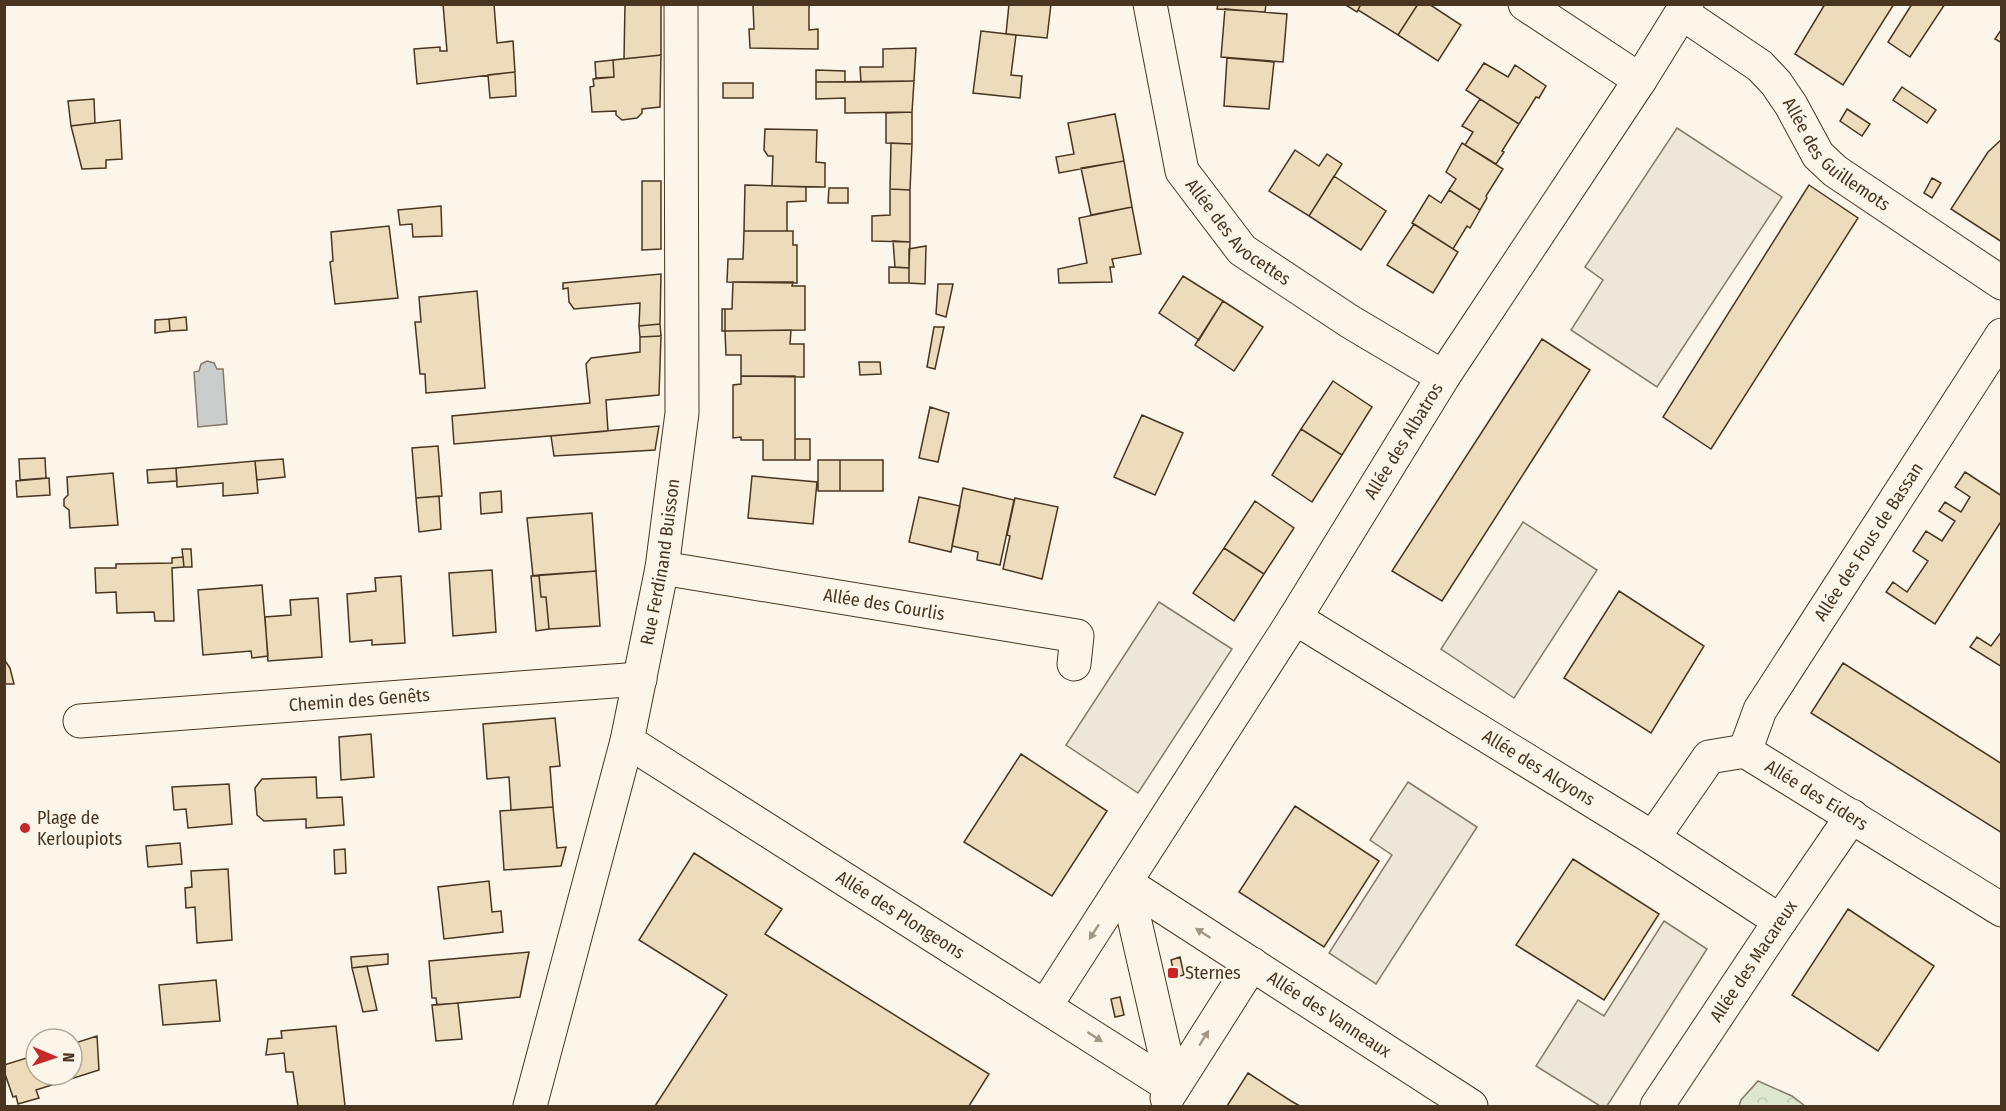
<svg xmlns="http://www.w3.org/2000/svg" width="2006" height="1111" font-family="'Fira Sans Condensed',sans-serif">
  <defs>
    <pattern id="park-crowns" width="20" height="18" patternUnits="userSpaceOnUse" patternTransform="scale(1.5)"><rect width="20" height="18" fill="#dce7d0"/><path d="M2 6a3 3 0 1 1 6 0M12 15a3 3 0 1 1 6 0" fill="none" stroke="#bec7b2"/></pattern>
  </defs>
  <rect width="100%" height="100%" fill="#fbf6e9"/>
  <path fill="url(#park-crowns)" stroke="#887966" stroke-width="1.5" d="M1758 1081 1792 1096 1805 1106H1739L1741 1100Z"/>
  <path fill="#ede7d9" stroke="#887966" stroke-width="1.5" d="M1677 128 1782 197 1657 387 1571 330 1603 280 1585 267Z
    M1523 522 1597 570 1514 698 1441 649Z
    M1159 602 1232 649 1138 793 1066 745Z
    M1408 782 1477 827 1376 984 1329 953 1392 855 1370 840Z
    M1664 921 1707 949 1607 1106H1600L1536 1066 1578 1000 1604 1016Z"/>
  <path fill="#c9cecd" stroke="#887966" stroke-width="1.5" d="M207 361 214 363 217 369H223L227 424 198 427 194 372 199 371 201 364Z"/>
  <path fill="#ecdcbc" stroke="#4a3520" stroke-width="1.5" d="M443 4H494L497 43 513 41 515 72 417 84 414 49 440 47V51H447Z
    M625 4H661V55L624 59Z
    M809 4V30L818 29V49L750 48 749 29H754L753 5Z
    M1009 4H1051L1047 38 1006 34Z
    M1218 4H1266L1265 12 1217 9Z
    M1344 4H1361L1357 12Z
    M1361 4H1418L1398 35 1358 10Z
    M1418 4H1429L1461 25 1438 61 1398 35Z
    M1825 4H1894L1843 85 1795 54Z
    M1912 4H1945L1910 57 1888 42Z
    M1225 9 1287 14 1283 62 1221 57Z
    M2001 30H2002V43L1995 39Z
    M981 31 1016 35 1011 75 1022 76 1020 98 973 93Z
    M916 48 914 81 861 82 860 67H883V49Z
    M661 55 660 107 642 109V113L637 118 622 120 616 115V111L592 112 590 87 594 86 593 79 614 77 613 60Z
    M1227 58 1274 62 1269 109 1224 106Z
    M613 60 614 77 596 78 595 62Z
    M1484 63 1508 77 1515 65 1546 86 1539 98 1536 97 1519 124 1466 90Z
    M816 70 845 71V82H816Z
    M515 72 516 96 490 98 488 75Z
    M914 81 912 112 845 113V98L816 99V82Z
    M723 83H753V98H723Z
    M1902 87 1936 110 1927 123 1893 100Z
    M94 99 95 123 71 126 68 101Z
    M1480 99 1519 124 1502 151 1504 152 1496 164 1465 145 1473 132 1462 126Z
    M1847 109 1870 124 1862 136 1840 121Z
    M912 112V144L886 143V113Z
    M1115 114 1124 161 1059 173 1056 157 1074 154 1068 123Z
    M120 120 122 159 106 160V168L82 169 71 126Z
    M765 129 817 130 816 162 825 163V187L772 186 773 156H768L764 150Z
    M2002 139V242L1951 209 1988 152Z
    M891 143 912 144 910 190 890 189Z
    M1462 143 1503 169 1486 196 1487 198 1480 210 1449 190 1456 179 1446 172Z
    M1295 150 1319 166 1327 154 1342 164 1309 216 1269 191Z
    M1124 161 1132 207 1091 215 1081 168Z
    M1334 176 1386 211 1361 250 1309 216Z
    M1932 178 1941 183 1932 198 1924 193Z
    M642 181H661V249L642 250Z
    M745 185 806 187V201L787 202V231H744Z
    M1809 185 1858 218 1711 449 1663 417Z
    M829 188H848V203H828Z
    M890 189 910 190V242L872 241V216L890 215Z
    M1449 190 1480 210 1470 228 1467 226 1453 249 1412 223 1429 195 1441 203Z
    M441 206 442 236 413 237 412 224 400 225 398 210Z
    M1132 207 1141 254 1112 259 1114 267H1110L1112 282 1059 283 1058 269 1087 263 1079 218Z
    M1414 224 1458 252 1433 293 1387 265Z
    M389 226 398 298 335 304 330 262 333 261 331 232Z
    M744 231H793V245H797V283L727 282 728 259H743Z
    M893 241 910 242 909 268 895 267Z
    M926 246 925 284 909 283V249Z
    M889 267 909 268V283H889Z
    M661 274 660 324 639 326 640 303 574 309 569 302 568 288 563 289V283Z
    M1183 276 1223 301 1199 340 1159 313Z
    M733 282H793L792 286H805V330L725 331V309H732Z
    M938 284H953L946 317 936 314Z
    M477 291 485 388 426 393 425 374H420L415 322H421L419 297Z
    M1223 301 1263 327 1234 371 1195 345Z
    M722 309H725V331H722Z
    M186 317 187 330 170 331 169 319Z
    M169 319 170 331 155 333V320Z
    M660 324 661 336 640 337 639 326Z
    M934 327H944L935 369 927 367Z
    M791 330 790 344H804V377L741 376V355H726L725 331Z
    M661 336 659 395 606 400 608 431 454 444 452 416 590 403 586 364 591 358 640 352V337Z
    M1542 339 1590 370 1442 601 1392 571Z
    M859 362H880L881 374 860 375Z
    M741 376H795V460H763V440H741V437L733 438V385L741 384Z
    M1333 381 1372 407 1342 455 1301 429Z
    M930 407 949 413 938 462 919 458Z
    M1142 415 1183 433 1155 495 1114 477Z
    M659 426 655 450 554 456 551 436Z
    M1301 429 1342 455 1312 502 1272 475Z
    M795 439H810V460H795Z
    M438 446 442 496 416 498 412 448Z
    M45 458 46 478 20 480 19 459Z
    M283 459 285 477 257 480 255 461Z
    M818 460H840V491H818Z
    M840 460H883V491H840Z
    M255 461 258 493 223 496V483L177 487 176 468Z
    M176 468 177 481 148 483 147 470Z
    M1965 472 2002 496V520L1935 624 1886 592 1893 582 1907 592 1928 561 1913 551 1926 531 1942 541 1955 521 1939 511 1945 502 1961 512 1970 497 1955 487Z
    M113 473 118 525 70 528 69 510 64 506V499L68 495 67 477Z
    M752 476 817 482 813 524 748 518Z
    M49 478 50 495 17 497 16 481Z
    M963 488 1014 500 1000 565 977 560 978 552 952 546Z
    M501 491 502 512 481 514 480 493Z
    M439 496 441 529 419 532 416 498Z
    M919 497 960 506 951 552 909 542Z
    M1015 498 1058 507 1042 579 1003 569 1010 536 1007 535Z
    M1255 501 1294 528 1264 574 1224 548Z
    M592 513 596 571 533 576 527 518Z
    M1224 548 1264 574 1234 621 1193 593Z
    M182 549H191L192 567H184Z
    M183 557 184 567 172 568 174 621H155L154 612 117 613 116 592 96 593 95 568H116V564L172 563V558Z
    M492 570 496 632 453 636 449 573Z
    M596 571 600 626 549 629 546 597H541L539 575Z
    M539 575 541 597H546L549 629 536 631 531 576Z
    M401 576 405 643 372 645V640L350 642 347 594 376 591 375 578Z
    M262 585 268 656 252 658 251 651 203 655 198 590Z
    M1619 591 1704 646 1651 733 1564 678Z
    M318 598 322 657 268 661 265 617 291 615 290 600Z
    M2002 631V667L1970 647 1977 637 1991 646Z
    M4 659 10 668 14 684H4Z
    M1843 663 2002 764V833L1811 713Z
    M555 718 560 766 550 767 553 807 511 810 509 777 487 779 483 724Z
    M371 734 374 777 341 780 339 737Z
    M1021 754 1107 811 1052 896 964 842Z
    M316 777 317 798 342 797 344 825 306 828V819L264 821 257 815 255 788 262 779Z
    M229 784 232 824 188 828 186 809 174 810 172 787Z
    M1295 806 1379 861 1324 947 1239 892Z
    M553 807 557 848 566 847 561 866 504 870 500 811Z
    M180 843 182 864 148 867 146 846Z
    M345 849 346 873 335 874 334 850Z
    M694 853 782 909 765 934 989 1074 969 1106H655L727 995 639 940Z
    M1573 859 1659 914 1604 1000 1516 945Z
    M228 869 232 940 197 943 195 907 186 908 185 888 192 887 191 871Z
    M489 881 492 912 501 911 503 932 444 939 438 887Z
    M1848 909 1934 966 1878 1051 1792 995Z
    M529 952 520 997 437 1005 436 998H432L429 961Z
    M388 954V964L352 968 351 957Z
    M1180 957 1184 975 1175 977 1171 960Z
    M367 966 377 1010 363 1012 352 968Z
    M216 980 220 1021 163 1025 159 985Z
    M1120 997 1124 1015 1115 1017 1111 999Z
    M458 1003 462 1039 436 1041 432 1005Z
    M336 1026 345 1106H298L293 1072H286L284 1053 266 1055 268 1039 282 1038 281 1031Z
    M97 1036 99 1070 36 1090 39 1098 18 1104 16 1096 13 1097 4 1071V1065L36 1055V1075H72V1044Z
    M1248 1073 1291 1101 1300 1106H1227Z"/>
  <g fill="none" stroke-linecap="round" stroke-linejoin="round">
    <g stroke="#4a3520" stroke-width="35">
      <g id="minor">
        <path id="s1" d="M1150 4 1182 171 1242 250 1349 321 1443 377"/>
        <path d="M1525 4 1640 80"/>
        <path id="s2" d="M1682 13 1760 66 1776 83 1791 105 1818 155 1835 171 2002 283"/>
        <path id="s3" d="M662 568 1077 636 1074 664"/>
        <path id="s4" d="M1295 618 1653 838 1780 921"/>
        <path id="s5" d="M80 721 640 679"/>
        <path id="s6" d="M627 741 1173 1088"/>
        <path id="s7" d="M1745 751 1760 710 2002 335"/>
        <path id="s8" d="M1653 838 1709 757 1745 751 2002 910"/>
        <path id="s9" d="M1126 883 1471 1106"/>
        <path d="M1126 883 1173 1088"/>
        <path id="s10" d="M1046 1005 1295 618 1443 377 1640 80 1687 4"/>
        <path d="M1167 1098 1252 964"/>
        <path id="s11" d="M530 1106 627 741 662 568 682 413 681 4"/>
        <path id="s12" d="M1657 1106 1780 921 1852 816"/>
      </g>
    </g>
    <use href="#minor" stroke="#fbf6e9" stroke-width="33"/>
  </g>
  <defs><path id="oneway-solid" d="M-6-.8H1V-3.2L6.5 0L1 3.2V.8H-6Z" transform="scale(1.5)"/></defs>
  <g fill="#a29684">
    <use href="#oneway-solid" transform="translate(1094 932) rotate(123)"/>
    <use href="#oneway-solid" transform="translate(1203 933) rotate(-147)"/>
    <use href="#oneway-solid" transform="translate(1095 1037) rotate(33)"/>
    <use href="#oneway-solid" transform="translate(1204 1038) rotate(-58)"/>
  </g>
  <g fill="#c62828" stroke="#fbf6e9" stroke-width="2">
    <circle cx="25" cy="828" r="6"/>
    <rect x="1167" y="967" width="12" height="12" rx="3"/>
  </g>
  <g text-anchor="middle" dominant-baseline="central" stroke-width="4.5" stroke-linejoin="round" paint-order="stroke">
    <g font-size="18" fill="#4a3520" stroke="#fbf6e9">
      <text stroke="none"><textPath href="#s2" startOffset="213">Allée des Guillemots</textPath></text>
      <text stroke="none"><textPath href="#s1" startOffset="254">Allée des Avocettes</textPath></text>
      <text stroke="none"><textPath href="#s10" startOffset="668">Allée des Albatros</textPath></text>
      <text stroke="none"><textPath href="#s7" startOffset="244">Allée des Fous de Bassan</textPath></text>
      <text stroke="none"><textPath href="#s11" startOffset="560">Rue Ferdinand Buisson</textPath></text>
      <text stroke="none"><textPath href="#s3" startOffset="225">Allée des Courlis</textPath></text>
      <text stroke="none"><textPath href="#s5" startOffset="280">Chemin des Genêts</textPath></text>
      <text stroke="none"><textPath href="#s4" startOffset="286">Allée des Alcyons</textPath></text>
      <text stroke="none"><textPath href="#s8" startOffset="219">Allée des Eiders</textPath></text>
      <text stroke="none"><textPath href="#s6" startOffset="324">Allée des Plongeons</textPath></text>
      <text stroke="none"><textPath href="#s12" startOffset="174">Allée des Macareux</textPath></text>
      <text stroke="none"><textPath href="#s9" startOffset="242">Allée des Vanneaux</textPath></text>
    </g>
    <g font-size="18" fill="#4a3520" stroke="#fbf6e9" text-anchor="start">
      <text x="37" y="818">Plage de<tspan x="37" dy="21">Kerloupiots</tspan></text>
      <text x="1185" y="973">Sternes</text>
    </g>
  </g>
  <rect width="2006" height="1111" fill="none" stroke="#4a3520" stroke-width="12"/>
  <g transform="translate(54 1057) rotate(92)"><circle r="28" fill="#fbf6e9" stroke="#b4a999" stroke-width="1.5"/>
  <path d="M0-4.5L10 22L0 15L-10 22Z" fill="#c62828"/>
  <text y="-9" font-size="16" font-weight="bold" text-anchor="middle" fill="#4a3520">N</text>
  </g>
</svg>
